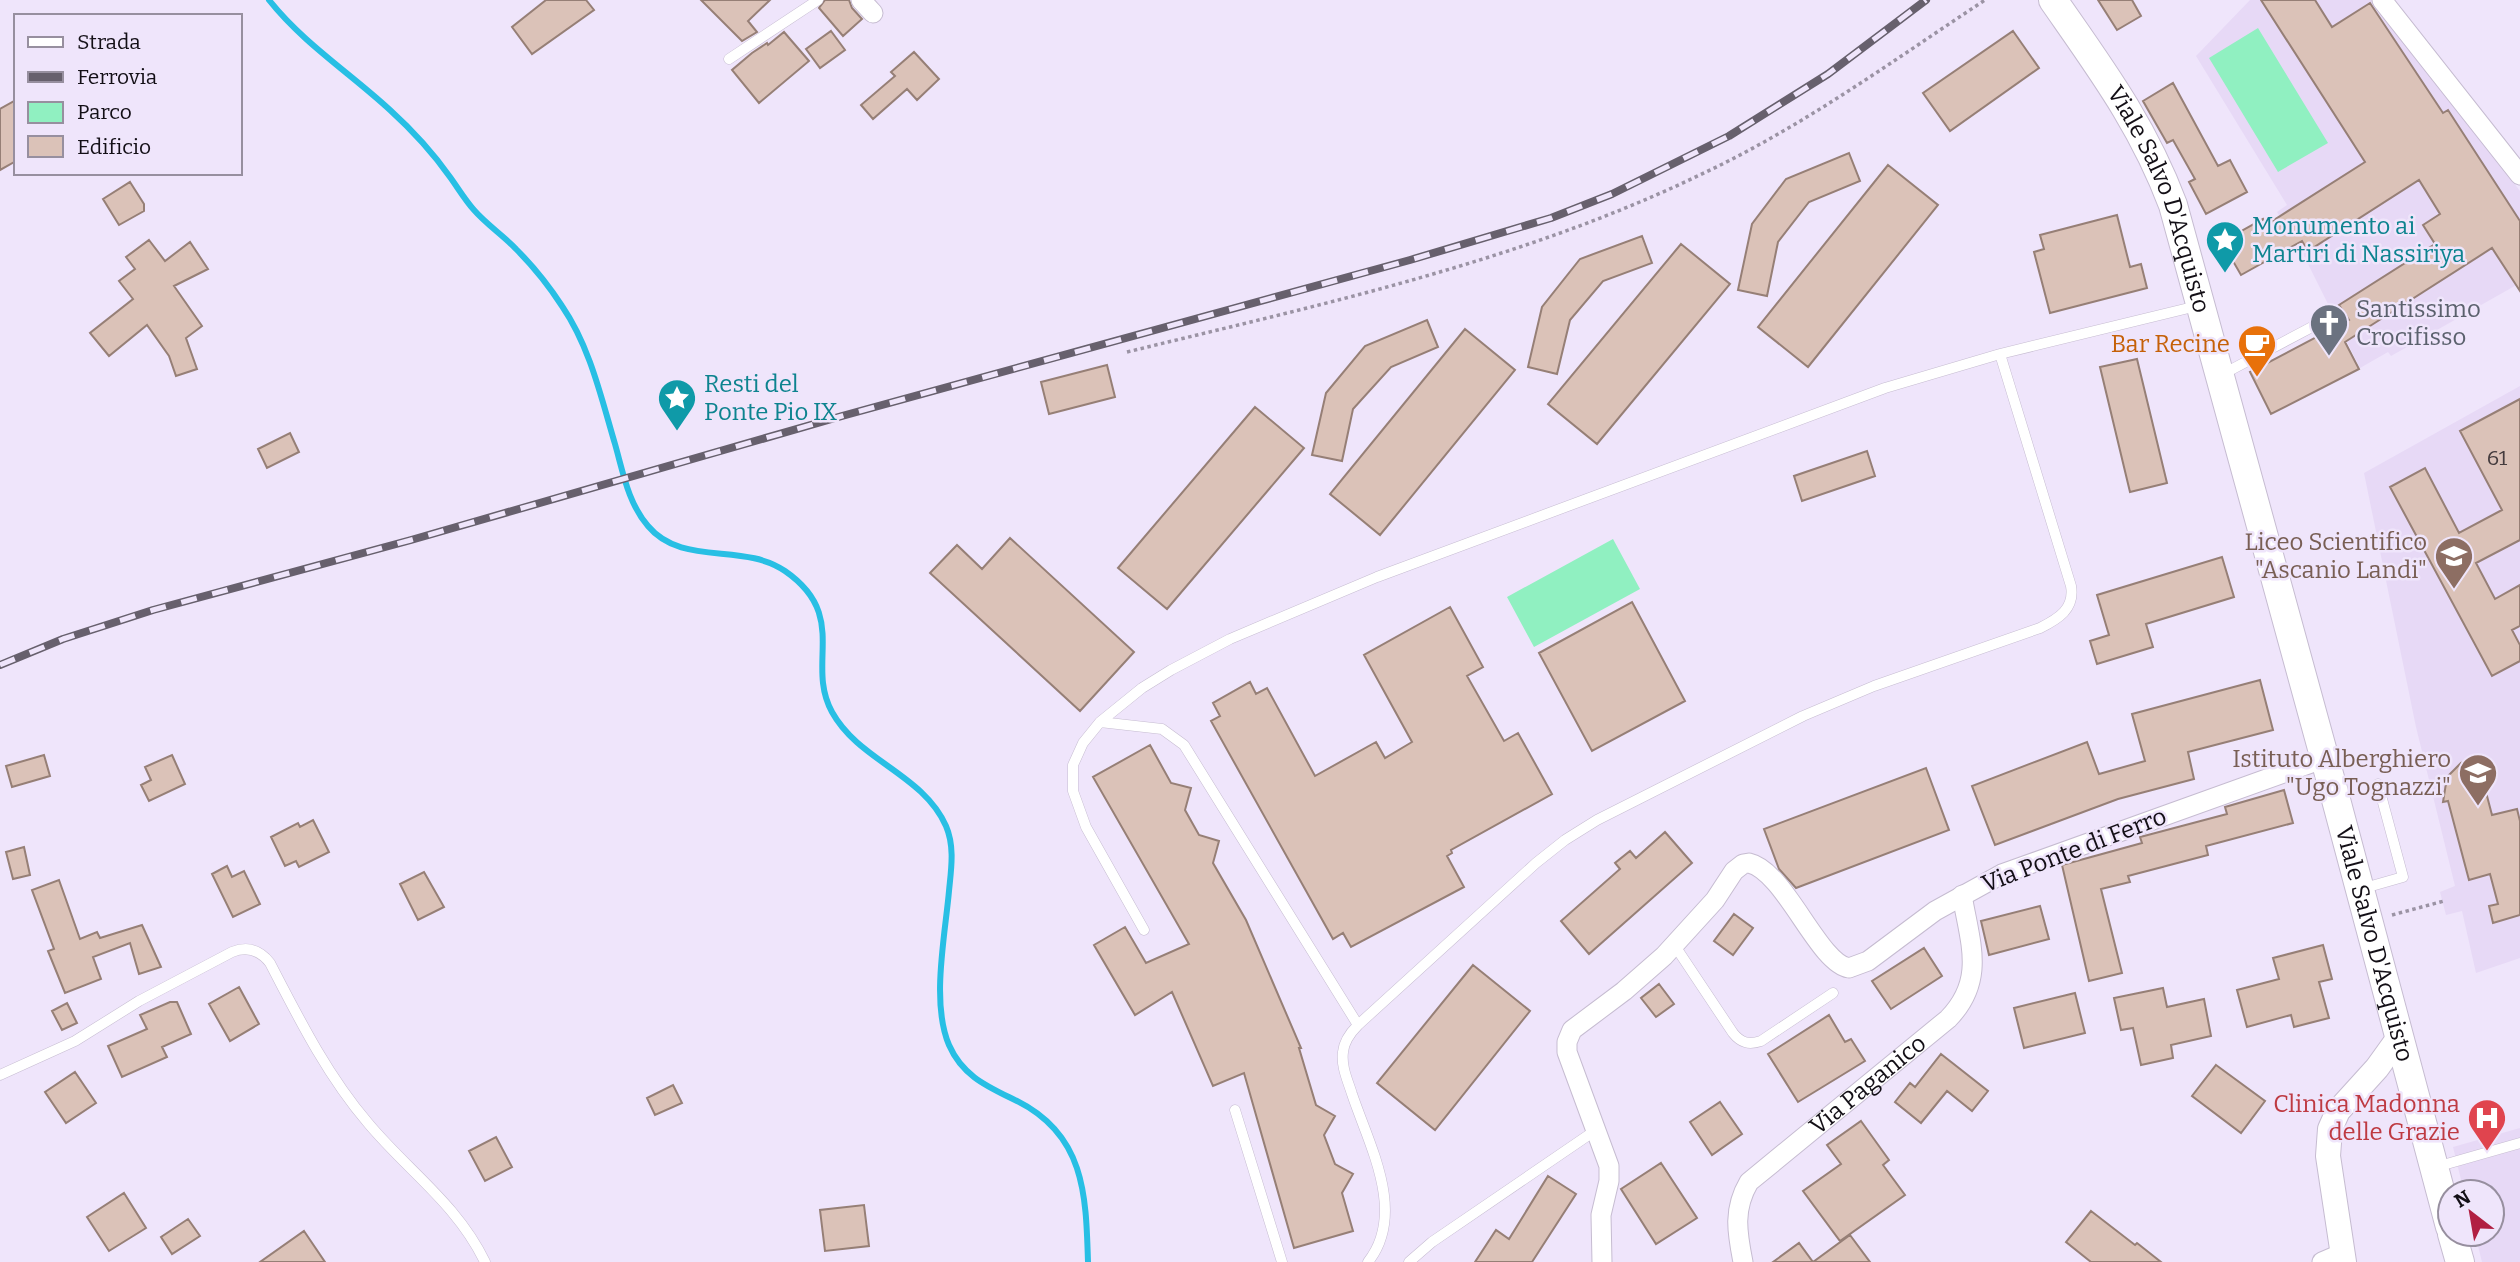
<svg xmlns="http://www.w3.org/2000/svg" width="2520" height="1262" font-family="Bitter,serif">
  <rect width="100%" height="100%" fill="#efe5fb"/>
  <path fill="#e7d9f6" d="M2250 0H2375L2520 191V283L2391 356 2388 352 2360 368 2303 254 2277 212 2287 205 2196 56Z
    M2520 386V958L2476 973 2462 911 2446 915 2440 892 2455 886 2416 727 2364 473Z
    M2520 1128V1262H2482L2475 1234H2492V1192H2464L2453 1147Z"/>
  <path fill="#90f0c1" d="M2258 28 2328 143 2278 172 2209 58Z
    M1613 539 1640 589 1534 647 1507 597Z"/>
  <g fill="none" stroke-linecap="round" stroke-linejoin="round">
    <path stroke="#28bfe4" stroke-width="6" d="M269 0C303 43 350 73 390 110 412 130 433 153 450 177 458 188 465 200 474 210 487 225 503 235 516 249 533 266 549 286 562 306 590 347 601 397 615 444 623 472 628 503 648 526 682 567 743 542 785 571 850 616 805 663 832 712 859 761 923 774 946 826 955 847 951 870 949 891 945 936 931 1003 949 1045 963 1077 989 1087 1017 1101 1085 1135 1086 1195 1088 1262"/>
  </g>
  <path fill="#dbc2b8" stroke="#967f76" stroke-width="2" d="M546 0H586L594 10 532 54 512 27Z
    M701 0H770L748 21 757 32 742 41Z
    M825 0H849L852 8 862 19 843 36 819 8Z
    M2098 0H2132L2141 16 2117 30Z
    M2261 0H2315L2332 27 2370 3 2443 113 2448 110 2520 221V291L2492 248 2345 342 2359 369 2271 414 2250 372 2349 320 2339 305 2435 244 2423 225 2440 214 2419 180 2308 251 2302 241 2241 275 2222 242 2263 219 2266 225 2365 162Z
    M831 31 845 50 820 68 806 49Z
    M2013 31 2039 68 1950 131 1923 93Z
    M784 32 809 61 759 103 732 70 752 53 767 43 768 45Z
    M914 52 939 79 917 100 907 89 873 119 861 105 895 76 891 72Z
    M2173 83 2218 166 2230 160 2247 192 2206 214 2189 182 2195 179 2173 140 2167 143 2143 101Z
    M16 100V161L0 170V109Z
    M1849 153 1860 181 1809 202 1778 242 1767 296 1738 290 1752 224 1786 179Z
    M1888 165 1938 205 1808 367 1758 327Z
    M130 182 144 204V211L119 225 103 199Z
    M2117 215 2130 267 2141 264 2147 288 2050 313 2034 252 2044 249 2040 235Z
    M1642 236 1652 263 1603 281 1570 320 1557 374 1528 367 1542 307 1580 259Z
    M149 240 165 261 190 242 208 269 174 286 202 326 186 338 197 369 176 376 169 356 147 325 109 356 90 333 133 299 119 281 135 269 126 257Z
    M1681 244 1730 284 1597 444 1548 404Z
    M1427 320 1438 347 1391 367 1353 409 1342 461 1312 455 1326 393 1365 346Z
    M1465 329 1515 370 1380 535 1330 494Z
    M2137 359 2167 483 2130 492 2100 367Z
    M1107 365 1115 397 1049 414 1041 382Z
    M2520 399V540L2476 563 2495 599 2520 585V626L2512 630 2520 645V661L2492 676 2390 487 2425 468 2459 533 2502 510 2460 431Z
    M1255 407 1304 448 1167 609 1118 568Z
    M290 433 299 452 267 468 258 449Z
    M1867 451 1875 476 1802 501 1794 476Z
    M1010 538 1134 652 1080 711 930 573 957 545 982 569Z
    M2222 557 2234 597 2146 624 2153 647 2097 664 2090 641 2109 635 2097 595Z
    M1632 602 1685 701 1592 751 1539 653Z
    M1450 607 1483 667 1467 676 1504 741 1518 733 1552 794 1451 850 1452 853 1447 856 1464 887 1351 947 1343 933 1333 939 1211 721 1220 716 1213 703 1250 682 1256 694 1267 688 1315 776 1376 742 1385 758 1412 742 1364 655Z
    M2260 680 2273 730 2188 752 2194 779 2118 799 1995 845 1972 786 2087 742 2099 774 2145 761 2132 714Z
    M1150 745 1171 783 1191 788 1185 810 1199 835 1219 841 1213 863 1246 920 1301 1048H1299L1316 1105 1335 1116 1324 1135 1335 1164 1353 1174 1342 1193 1353 1231 1294 1248 1244 1073 1213 1086 1172 992 1135 1015 1094 945 1125 927 1146 963 1189 944 1093 777Z
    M44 755 50 776 12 787 6 766Z
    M172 755 185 784 149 801 141 785 151 780 145 767Z
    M2477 758 2492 815 2517 809 2520 821V915L2493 923 2489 906 2498 904 2490 874 2469 880 2448 801 2443 802 2447 777 2461 763Z
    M1926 768 1949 830 1796 888 1779 869 1764 829Z
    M2284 790 2293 823 2206 846 2208 855 2128 876 2130 882 2101 889 2122 973 2089 981 2062 865 2142 843 2140 837 2144 836 2227 814 2225 807Z
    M313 820 329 852 299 867 296 861 285 866 271 837 298 823 300 827Z
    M1665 832 1692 863 1589 954 1561 921 1620 869 1615 863 1630 851 1636 858Z
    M24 847 30 875 13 879 6 852Z
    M227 866 232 877 244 871 260 904 233 917 212 874Z
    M424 872 444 907 418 920 400 884Z
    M59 880 80 939 97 932 100 938 142 925 161 967 139 974 130 943 93 957 101 979 65 993 48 951 54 949 32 890Z
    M2040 906 2049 939 1989 955 1981 921Z
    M1734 914 1753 928 1733 955 1714 941Z
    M2323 945 2332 979 2319 982 2329 1018 2294 1027 2291 1015 2247 1027 2237 990 2279 979 2273 958Z
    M1924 948 1942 976 1891 1009 1872 981Z
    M1473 965 1530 1011 1435 1130 1377 1083Z
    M1659 984 1674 1004 1656 1017 1641 998Z
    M239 987 259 1024 230 1041 209 1004Z
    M2163 988 2167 1007 2204 999 2211 1036 2171 1045 2173 1058 2141 1065 2133 1028 2121 1030 2114 998Z
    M2075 993 2085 1033 2024 1048 2014 1008Z
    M170 1002H177L191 1034 162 1047 167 1057 122 1077 108 1046 147 1029 140 1015Z
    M67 1003 77 1023 62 1030 52 1011Z
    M1829 1015 1845 1042 1851 1039 1865 1061 1798 1102 1768 1054Z
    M1941 1054 1988 1091 1972 1111 1947 1091 1921 1123 1895 1102 1910 1083 1915 1087Z
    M2216 1065 2265 1101 2241 1133 2192 1096Z
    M75 1072 96 1103 66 1123 45 1092Z
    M673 1085 682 1103 655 1115 647 1098Z
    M1720 1102 1742 1134 1712 1155 1690 1122Z
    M1861 1121 1889 1160 1883 1165 1905 1195 1840 1241 1803 1191 1841 1164 1827 1145Z
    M496 1137 512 1167 485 1181 469 1151Z
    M1661 1163 1697 1218 1656 1244 1621 1189Z
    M1548 1176 1576 1194 1532 1262H1475L1496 1230 1509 1239Z
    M124 1193 146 1228 109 1251 87 1217Z
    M864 1205 869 1246 825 1251 820 1210Z
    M2091 1211 2135 1245 2137 1243 2161 1262H2091L2066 1242Z
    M188 1219 200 1236 172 1254 161 1237Z
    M304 1231 325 1262H260Z
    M1850 1235 1870 1262H1773L1799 1243 1813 1262Z"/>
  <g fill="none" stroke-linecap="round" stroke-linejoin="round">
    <g stroke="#c6bcd1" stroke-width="11">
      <path id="service" d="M729 59 818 0
        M2223 374 2329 318
        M1100 722 1162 729 1184 745 1358 1025C1350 1033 1344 1041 1343 1052 1341 1067 1348 1081 1352 1094 1369 1145 1407 1213 1368 1262
        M2361 889 2403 877 2378 784
        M1144 930 1086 827 1073 791V765L1083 743 1100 722 1142 688 1171 670 1230 639 1377 577 1885 388 2000 354 2197 306
        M1675 946 1733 1033C1741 1043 1749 1045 1761 1041L1833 993
        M1358 1025 1536 863 1565 840 1597 820 1803 716 1874 686 2040 628C2058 619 2075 609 2071 586L2000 354
        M0 1075 75 1041 139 1001 232 952C247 946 260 950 270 963 299 1019 327 1075 368 1123 408 1171 457 1204 485 1262
        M1235 1110 1282 1262
        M2436 1167 2520 1143
        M1409 1262 1432 1242 1596 1130"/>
    </g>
    <g stroke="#c6bcd1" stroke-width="21">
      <g id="minor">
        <path d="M861 0 873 13"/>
        <path d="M2382 0 2520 175"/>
        <path d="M1602 1262 1601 1215 1609 1181V1166L1567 1052V1042L1572 1030 1624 991 1664 956 1715 900 1734 871 1743 864 1749 863C1785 871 1818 963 1849 968L1868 961 1935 911 2002 874 2325 758"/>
        <path id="s1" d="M1743 1262C1737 1232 1733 1209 1749 1182L1948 1019C1986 980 1970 943 1962 895"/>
        <path d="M2322 1262 2343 1253"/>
      </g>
    </g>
    <g stroke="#c6bcd1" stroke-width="26">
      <path id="tertiary" d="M2344 1262 2328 1156 2330 1129 2338 1111 2377 1068 2400 1036"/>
    </g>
    <g stroke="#c6bcd1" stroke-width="30">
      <g id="secondary">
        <path id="s2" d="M2053 0C2101 69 2143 125 2173 205L2335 796 2450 1227"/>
        <path d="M2452 1234 2460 1262"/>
      </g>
    </g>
    <path stroke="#9b93a4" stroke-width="3.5" stroke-dasharray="3.5 3.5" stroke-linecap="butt" d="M1127 352C1323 304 1523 261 1706 172 1805 125 1894 60 1985 0
      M2392 915 2444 901"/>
    <use href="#service" stroke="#fff" stroke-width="10"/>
    <use href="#minor" stroke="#fff" stroke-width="19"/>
    <use href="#tertiary" stroke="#fff" stroke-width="24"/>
    <use href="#secondary" stroke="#fff" stroke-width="28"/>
    <g stroke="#67606d" stroke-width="8">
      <path id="rail" d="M0 665 63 639 153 610 411 540 842 416 1410 260 1551 218 1612 194 1729 136 1828 74 1926 0"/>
    </g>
    <use href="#rail" stroke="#efe5fb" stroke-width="5" stroke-dasharray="16" stroke-linecap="butt"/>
  </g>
  <defs>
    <g id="sight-pin" transform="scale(2.0125)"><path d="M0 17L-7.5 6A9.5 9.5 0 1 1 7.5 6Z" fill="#0f9aa8" stroke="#efe5fb"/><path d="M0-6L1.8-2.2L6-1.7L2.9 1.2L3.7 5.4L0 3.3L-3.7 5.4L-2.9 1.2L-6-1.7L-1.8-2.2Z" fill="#fff"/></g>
    <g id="church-pin" transform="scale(2.0125)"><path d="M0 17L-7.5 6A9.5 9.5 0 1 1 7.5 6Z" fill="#6b7280" stroke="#efe5fb"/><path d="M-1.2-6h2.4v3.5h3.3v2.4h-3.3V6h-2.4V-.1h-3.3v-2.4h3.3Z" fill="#fff"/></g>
    <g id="cafe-pin" transform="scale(2.0125)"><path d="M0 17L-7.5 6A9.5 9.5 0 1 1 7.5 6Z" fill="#e8710a" stroke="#efe5fb"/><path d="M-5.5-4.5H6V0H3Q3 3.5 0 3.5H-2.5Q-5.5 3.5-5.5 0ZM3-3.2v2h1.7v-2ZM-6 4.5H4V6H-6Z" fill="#fff"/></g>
    <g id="school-pin" transform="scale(2.0125)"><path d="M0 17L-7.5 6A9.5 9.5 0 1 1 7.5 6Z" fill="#8d6e63" stroke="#efe5fb"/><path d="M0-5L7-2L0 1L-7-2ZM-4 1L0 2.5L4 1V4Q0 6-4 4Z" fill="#fff"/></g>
    <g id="hospital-pin" transform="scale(2.0125)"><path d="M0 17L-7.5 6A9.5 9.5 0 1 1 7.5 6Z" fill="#e0444e" stroke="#efe5fb"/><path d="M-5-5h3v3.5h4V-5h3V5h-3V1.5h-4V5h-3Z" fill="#fff"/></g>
  </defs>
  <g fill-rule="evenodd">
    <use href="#sight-pin" x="2225" y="240"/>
    <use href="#church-pin" x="2329" y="323"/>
    <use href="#cafe-pin" x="2257" y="344"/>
    <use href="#sight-pin" x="677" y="398"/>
    <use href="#school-pin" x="2454" y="556"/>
    <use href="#school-pin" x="2478" y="773"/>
    <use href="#hospital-pin" x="2487" y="1118"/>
  </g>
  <g text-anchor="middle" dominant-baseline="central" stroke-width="5" stroke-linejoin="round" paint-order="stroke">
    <g font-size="21" fill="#453c3e">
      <text x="2497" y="458">61</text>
    </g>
    <g font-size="24" fill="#130f16" stroke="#efe5fb">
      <text stroke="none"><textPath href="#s2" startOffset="228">Viale Salvo D'Acquisto</textPath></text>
      <text transform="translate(2074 850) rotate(-21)">Via Ponte di Ferro</text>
      <text stroke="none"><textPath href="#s2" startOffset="1004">Viale Salvo D'Acquisto</textPath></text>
      <text stroke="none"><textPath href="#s1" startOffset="236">Via Paganico</textPath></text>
    </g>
    <g font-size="24" fill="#0d838f" stroke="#efe5fb" text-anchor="start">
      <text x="2252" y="226">Monumento ai<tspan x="2252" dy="28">Martiri di Nassiriya</tspan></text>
      <text x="704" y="384">Resti del<tspan x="704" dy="28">Ponte Pio IX</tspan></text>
    </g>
    <g font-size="24" fill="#5b616d" stroke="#efe5fb" text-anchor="start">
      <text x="2356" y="309">Santissimo<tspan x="2356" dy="28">Crocifisso</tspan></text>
    </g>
    <g font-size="24" fill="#c56008" stroke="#efe5fb" text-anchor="end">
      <text x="2230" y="344">Bar Recine</text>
    </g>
    <g font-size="24" fill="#785e54" stroke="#efe5fb" text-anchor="end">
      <text x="2427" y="542">Liceo Scientifico<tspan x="2427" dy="28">"Ascanio Landi"</tspan></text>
      <text x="2451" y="759">Istituto Alberghiero<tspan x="2451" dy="28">"Ugo Tognazzi"</tspan></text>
    </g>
    <g font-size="24" fill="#be3a42" stroke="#efe5fb" text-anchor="end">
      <text x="2460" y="1104">Clinica Madonna<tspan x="2460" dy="28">delle Grazie</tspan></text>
    </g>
  </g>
  <rect x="14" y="14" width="228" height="161" fill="#efe5fb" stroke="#978f9f" stroke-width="2"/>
  <rect x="28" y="37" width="35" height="10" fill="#ffffff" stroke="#978f9f" stroke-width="2"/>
  <text x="77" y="49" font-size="21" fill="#130f16">Strada</text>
  <rect x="28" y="72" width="35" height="10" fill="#67606d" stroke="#978f9f" stroke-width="2"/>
  <text x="77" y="84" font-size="21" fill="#130f16">Ferrovia</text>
  <rect x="28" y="102" width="35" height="21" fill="#90f0c1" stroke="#978f9f" stroke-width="2"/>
  <text x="77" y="119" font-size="21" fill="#130f16">Parco</text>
  <rect x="28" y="136" width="35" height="21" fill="#dbc2b8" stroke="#978f9f" stroke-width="2"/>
  <text x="77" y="154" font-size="21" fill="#130f16">Edificio</text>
  <g transform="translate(2471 1213) rotate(329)"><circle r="33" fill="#efe5fb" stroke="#978f9f" stroke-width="2"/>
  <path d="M0-5L12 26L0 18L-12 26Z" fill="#b11f42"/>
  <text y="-10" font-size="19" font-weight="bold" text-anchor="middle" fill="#130f16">N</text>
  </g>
</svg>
